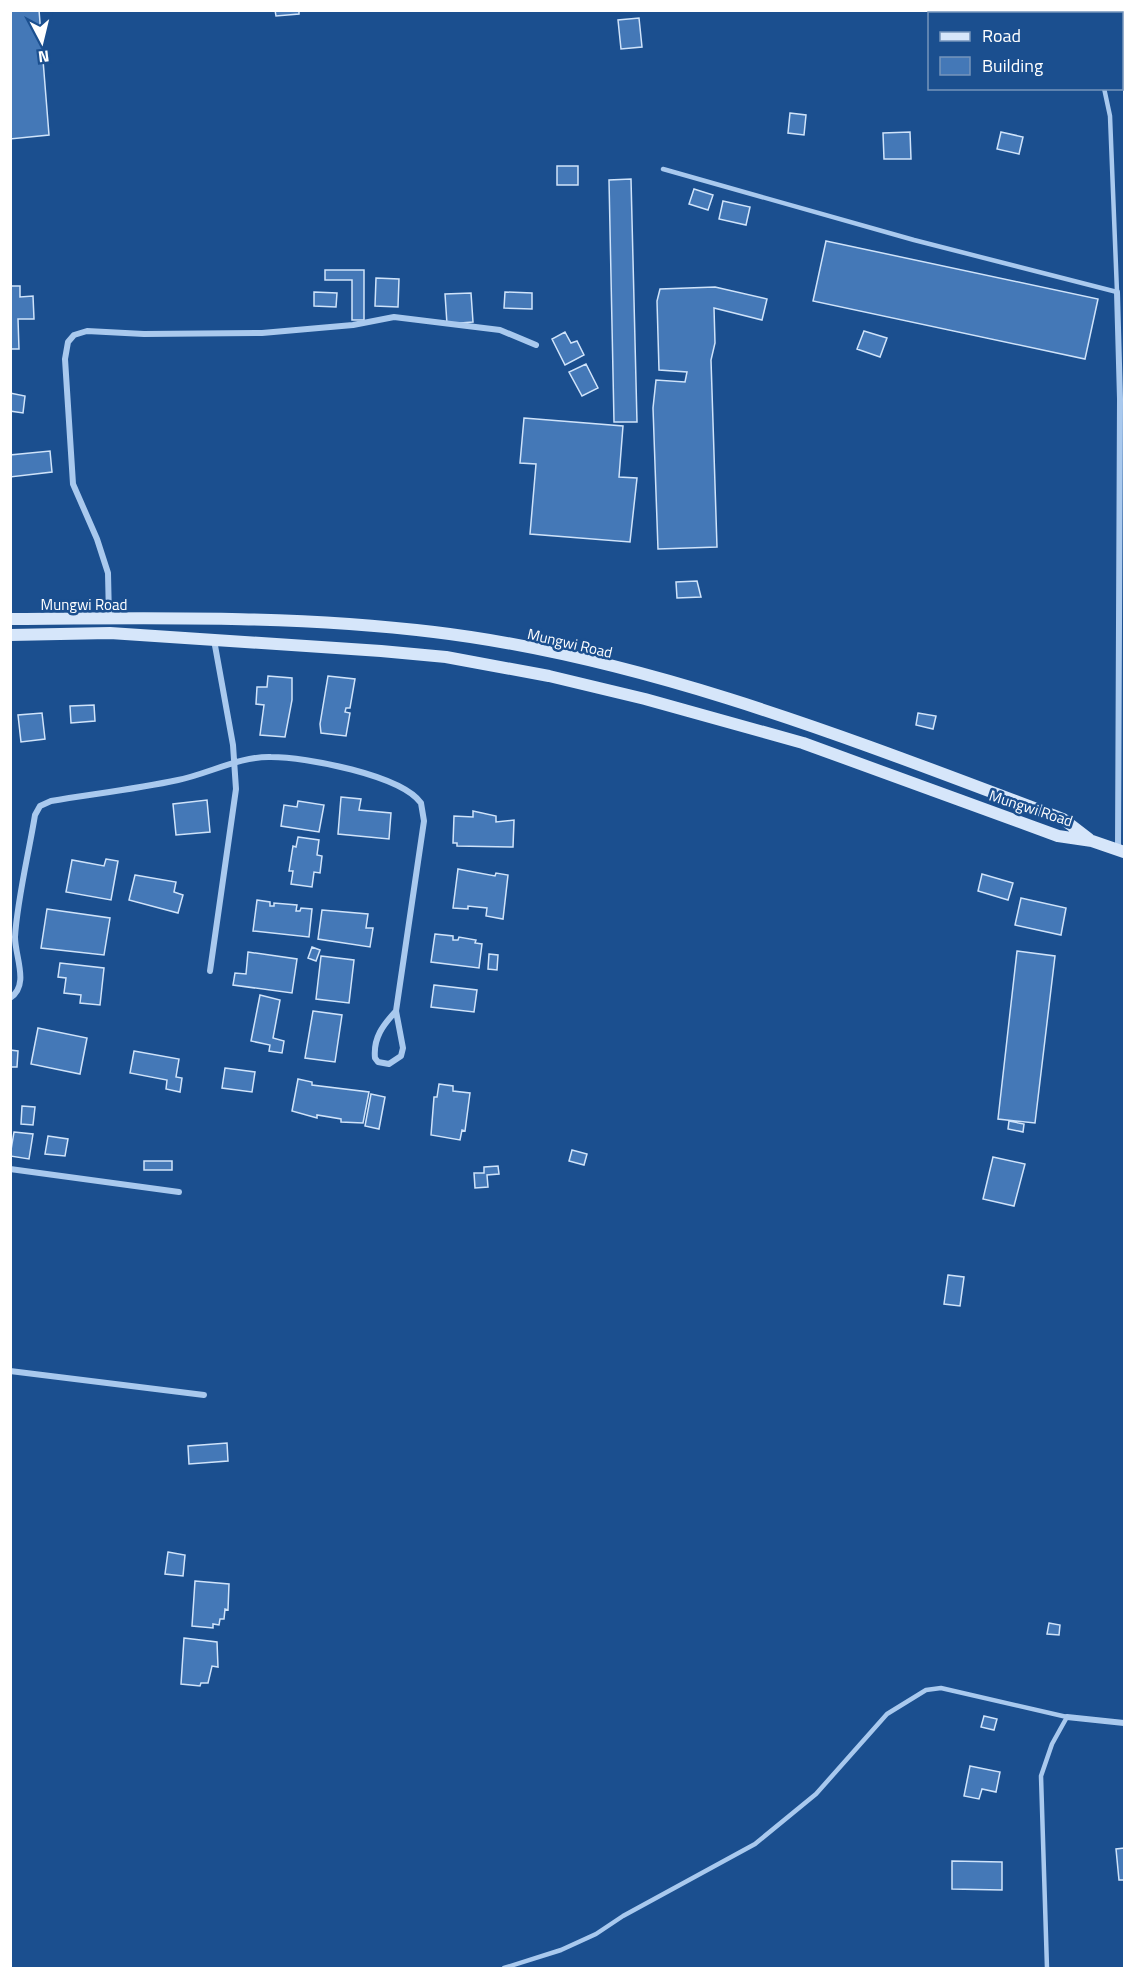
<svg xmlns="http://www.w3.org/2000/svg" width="1135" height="1979" font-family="'Titillium Web',sans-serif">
  <rect width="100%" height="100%" fill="#1b4f8f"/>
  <path fill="#4478b7" stroke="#cfe3fa" stroke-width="1.5" d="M10 10H39L49 135 10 139Z
    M275 10H299V14L276 16Z
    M639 18 642 47 621 49 618 20Z
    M790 113 806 115 804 135 788 133Z
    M910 132 911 159H884L883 133Z
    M1001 132 1023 137 1019 154 997 149Z
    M557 166H578V185H557Z
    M631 179 637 422H614L609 180Z
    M694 189 713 195 708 210 689 204Z
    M723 201 750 207 746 225 719 219Z
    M826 241 1098 299 1085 359 813 301Z
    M325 270H364V320H352V280H325Z
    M376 278 399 279 398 307 375 306Z
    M10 286H20V297L33 296 34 319H18L19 349H10Z
    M715 287 767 299 762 320 714 308 715 343 711 360 717 547 658 549 653 408 656 380 685 382 687 372 659 370 657 301 660 289Z
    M314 292 337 293 336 307 314 306Z
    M505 292 532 293V309L504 308Z
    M471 293 473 322 447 324 445 294Z
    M864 331 887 338 880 357 857 349Z
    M565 332 571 343 577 341 584 355 565 365 552 339Z
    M586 364 598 388 582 396 569 372Z
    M10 393 25 396 23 413 10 411Z
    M524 418 623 426 619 477 637 478 630 542 530 534 536 464 520 463Z
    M50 451 52 472 10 477V455Z
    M697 581 701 597 677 598 676 582Z
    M268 676 292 678V700L285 737 260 735 264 705 256 704 257 687H267Z
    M328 676 355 679 350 708H346L345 712 350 713 346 736 321 733 320 724Z
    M94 705 95 721 71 723 70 706Z
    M42 713 45 739 21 742 18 715Z
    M918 713 936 716 933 729 916 725Z
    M341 797 361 799 359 810 391 813 389 839 338 834Z
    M207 800 210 832 176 835 173 804Z
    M298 801 324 805 319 832 281 826 284 805 297 807Z
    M473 811 496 816V822L514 820 513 847 457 846V843H453L454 816 473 817Z
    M298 837 319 840 317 855 322 856 320 873 314 872 312 887 291 884 293 871H289L293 846 296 847Z
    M106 859 118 861 111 900 66 892 72 860 104 866Z
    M458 869 495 876 496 873 508 875 503 919 486 916 487 908 468 906V909L453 908Z
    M982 874 1013 883 1008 900 978 891Z
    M135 875 176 882 174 892 183 895 178 913 129 900Z
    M1021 898 1066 908 1061 935 1015 925Z
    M257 900 270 902V906H274V903L297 905 296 911H300L301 908 312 909 309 937 253 931Z
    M47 909 110 918 104 955 41 948Z
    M322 910 368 914 366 928H373L370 947 318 939Z
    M435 934 453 936V940H458L459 937 476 940 475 943 482 944 479 968 431 962Z
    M312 947 320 950 316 961 308 958Z
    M1017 951 1055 956 1035 1123 998 1119Z
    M248 952 297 959 292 993 233 985 235 973 246 974Z
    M489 954 498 955 497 970 488 969Z
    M321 956 354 960 349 1003 316 999Z
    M60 963 104 968 100 1005 80 1003 81 995 64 993 66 978 58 977Z
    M434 985 477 990 474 1012 431 1007Z
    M260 995 280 1000 273 1038 284 1041 282 1053 269 1051 270 1045 251 1041Z
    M313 1011 342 1015 335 1062 305 1058Z
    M38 1028 87 1038 80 1074 31 1064Z
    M10 1050 18 1051 17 1067H10Z
    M134 1051 179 1059 176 1077 182 1078 180 1092 166 1089 167 1080 130 1073Z
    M225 1068 255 1072 252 1092 222 1088Z
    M298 1079 312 1082V1085L369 1092 363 1123 341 1122V1119L317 1115V1118L292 1111Z
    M439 1084 453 1086V1091L470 1093 465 1131 462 1130 460 1140 431 1135 434 1097H437Z
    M371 1094 385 1097 379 1129 365 1126Z
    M22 1106 35 1107 33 1125 21 1124Z
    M1009 1121 1024 1124 1023 1132 1008 1129Z
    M14 1132 33 1134 29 1159 10 1156Z
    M48 1136 68 1139 65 1156 45 1154Z
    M572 1150 587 1154 584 1165 569 1161Z
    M993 1157 1025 1164 1014 1206 983 1199Z
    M144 1161H172V1170H144Z
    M498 1166 499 1174 487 1175 488 1187 475 1188 474 1173H484V1167Z
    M948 1275 964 1277 960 1306 944 1304Z
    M227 1443 228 1461 189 1464 188 1446Z
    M168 1552 185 1555 183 1576 165 1574Z
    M195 1581 229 1584 228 1610 225 1609 224 1619H220L219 1625 213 1624V1628L192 1626Z
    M1049 1623 1060 1625 1059 1635 1047 1634Z
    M184 1638 217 1642 218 1667 212 1666 208 1683H201L200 1686 181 1684Z
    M984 1716 997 1719 994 1730 981 1727Z
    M970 1766 1000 1772 996 1792 982 1789 979 1799 964 1796Z
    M1124 1848V1880H1119L1116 1849Z
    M952 1861 1002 1862V1890L952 1889Z"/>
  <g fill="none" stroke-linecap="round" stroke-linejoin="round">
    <path stroke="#a9c9ee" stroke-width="4.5" d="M1093 10 1094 14
      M663 169 914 240 1117 292 1110 116 1104 88
      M504 1968 561 1950 596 1934 623 1916 755 1844 816 1794 887 1714 926 1690 941 1688 1067 1717 1052 1744 1041 1776 1047 1968"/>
    <path stroke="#a9c9ee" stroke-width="6" d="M1117 292 1120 399 1118 849
      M109 618 108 573 97 539 73 484 65 359 68 342 74 335 87 331 144 334 262 333 353 325 394 317 500 330 536 345
      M210 971 236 789 233 745 214 640
      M10 998C30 985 15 957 15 937 17 901 29 852 35 815L40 806 51 801C93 794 136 789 178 780 208 774 240 756 271 757 306 757 401 775 421 803L424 821 396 1011 403 1048 401 1056 389 1064 378 1062 375 1058C373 1038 383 1025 396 1011
      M10 1169 179 1192
      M10 1371 204 1395
      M1067 1717 1124 1723"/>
    <path stroke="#d6e6fa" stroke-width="12" d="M10 619C150 618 295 615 434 632 650 658 861 743 1063 819L1089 839
      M10 635 110 633 381 651 446 657 549 676 645 699 803 743 1058 836 1092 841 1124 852"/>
  </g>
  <g text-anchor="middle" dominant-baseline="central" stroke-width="5" stroke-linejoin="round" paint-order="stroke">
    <g font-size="15" fill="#fff" stroke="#1b4f8f">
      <text x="84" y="604">Mungwi Road</text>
      <text transform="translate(570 643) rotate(13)">Mungwi Road</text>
      <text transform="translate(1031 808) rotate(18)">Mungwi Road</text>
    </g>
  </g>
  <rect width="1135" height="1979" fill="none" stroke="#ffffff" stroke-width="24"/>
  <rect x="928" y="12" width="195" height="78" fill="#1b4f8f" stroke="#7695bc" stroke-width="1.5"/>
  <rect x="940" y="32" width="30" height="9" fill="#d6e6fa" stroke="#7695bc" stroke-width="1.5"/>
  <text x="982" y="42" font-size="18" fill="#ffffff">Road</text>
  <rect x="940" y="57" width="30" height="18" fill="#4478b7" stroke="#7695bc" stroke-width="1.5"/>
  <text x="982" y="72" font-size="18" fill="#ffffff">Building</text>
  <g transform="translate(42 42) rotate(173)" stroke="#1b4f8f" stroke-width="4.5" paint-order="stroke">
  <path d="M0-4.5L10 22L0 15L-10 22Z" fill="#ffffff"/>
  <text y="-9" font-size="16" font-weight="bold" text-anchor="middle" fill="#ffffff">N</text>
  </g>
</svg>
